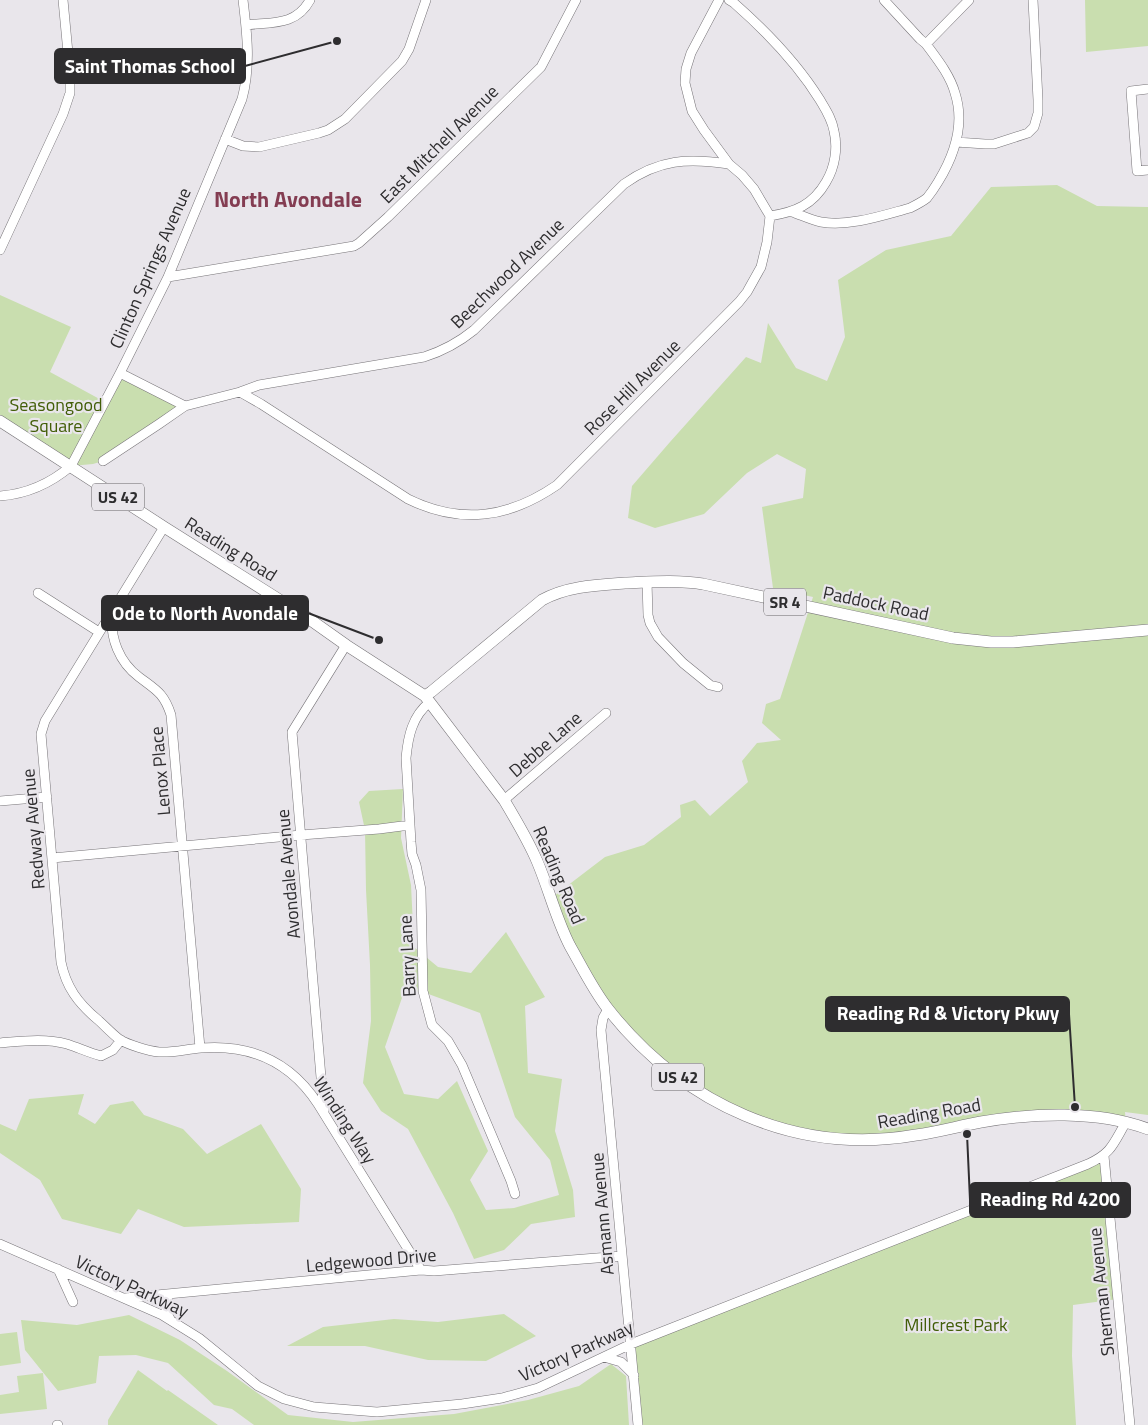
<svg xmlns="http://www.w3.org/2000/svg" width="1148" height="1425" font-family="'Titillium Web',sans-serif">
  <rect width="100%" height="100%" fill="#e9e6eb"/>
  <path fill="#c9deaf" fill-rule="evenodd" d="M1085 0H1148V46L1086 52Z
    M1057 185 1097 206 1148 207V1115L1125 1112 1126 1122 1064 1115 874 1141 766 1123 699 1092 608 1009 550 899 605 857 644 845 681 817 680 805 695 800 710 816 748 782 742 761 757 743 781 740 762 723 766 704 780 699 813 597 773 588 762 507 803 498 806 469 777 454 747 473 704 514 655 528 628 518 632 486 670 442 746 357 761 363 768 323 796 368 827 381 845 337 838 280 886 250 951 236 991 187Z
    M0 295 71 327 50 372 105 402 120 373 185 406 103 461 93 464 71 466 0 421Z
    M403 789 401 838 411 885 414 947 438 967 471 973 506 932 545 997 525 1006 528 1073 562 1079 555 1131 573 1190 575 1217 531 1224 504 1250 474 1259 453 1213 408 1129 381 1111 363 1083 371 1021 370 965 366 890 365 830 359 802 369 791ZM404 992H423L480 1013 515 1117 550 1160 559 1195 514 1208 486 1210 470 1180 488 1151 457 1081 438 1099 404 1094 385 1047Z
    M84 1094 78 1114 95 1124 110 1105 133 1101 144 1115 183 1129 207 1154 261 1124 301 1189 299 1222 184 1227 138 1209 121 1234 62 1219 40 1180 0 1153V1124L16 1131 29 1099Z
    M1104 1156 1118 1299 1073 1305 1072 1356 1076 1425H638L631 1344Z
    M504 1314 536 1336 486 1361 428 1360 365 1346H287L323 1327 394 1319 438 1322Z
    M129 1315 180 1340 227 1371 288 1415 353 1422 454 1414 528 1400 579 1386 611 1364 626 1376 629 1425H254L232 1409 214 1405 168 1363 136 1355 99 1356 96 1383 58 1391 25 1350 21 1320 77 1325Z
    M17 1332 21 1363 0 1366V1334Z
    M138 1370 167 1391 168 1390 218 1425H108V1420Z
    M43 1373 47 1409 0 1414V1395L19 1392 17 1376Z"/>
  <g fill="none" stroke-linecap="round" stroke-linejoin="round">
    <g stroke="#777478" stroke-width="10">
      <path id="minor" d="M729 0 734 3C767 32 797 63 820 100 826 110 832 119 834 131 838 148 835 167 826 182 813 205 795 212 770 216
        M246 25C272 22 296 26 310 0
        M926 44 969 0
        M1148 89 1131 91 1137 171 1148 170
        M225 139 243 146 259 147 319 133 328 130 345 119 402 61 409 49 426 0
        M956 142 985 144H994L1028 133 1034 127 1038 113V100L1033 0
        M792 212C801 215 811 220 821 222 849 227 884 215 910 208 916 205 922 202 927 198 931 193 935 187 938 182 954 156 965 124 955 93 950 75 937 59 926 44L920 39 884 0
        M0 250 63 114 70 93V74L63 0
        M168 277 354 246 359 243 388 217 541 67 576 0
        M120 373 185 406 240 392 259 385 424 357C443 351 458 343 474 330L624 184C659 159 688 158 729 164
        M240 392 261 404 408 499C461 525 509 518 557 485L739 302 747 292 761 267 767 242 770 216 754 189 742 175 729 164 704 130 692 111 685 83 686 69 691 53 719 0
        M103 461 159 424 185 406
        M0 496C27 494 51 483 71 466L120 373 168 277 242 99C251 66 247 33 243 0
        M164 527 45 721 41 734 61 962C66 987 78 1003 97 1019 104 1025 111 1033 119 1039 128 1045 149 1051 159 1052 173 1053 187 1049 201 1048 251 1044 290 1061 318 1104L421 1270
        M647 582 648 615 650 623 658 637 683 663 710 685 718 687
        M38 593 99 632
        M112 614C110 638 119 662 139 677 156 690 164 693 171 715L200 1048
        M430 702C412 716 408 737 406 758L411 842 412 854 416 865 421 890 423 991 432 1025 448 1041 462 1065 511 1181 515 1194
        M504 800 606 713
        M0 801 47 797
        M52 858 301 835 379 829 410 825
        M608 1009 603 1018 601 1030 638 1425
        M0 1043C23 1041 45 1038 67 1044 79 1048 90 1053 101 1056L113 1050 121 1040
        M324 1113 292 732 346 645
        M1104 1156 1130 1425
        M0 1244 162 1315 199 1338 258 1386 284 1399 314 1407 377 1412 462 1404 502 1398 538 1388 631 1344 1088 1164C1112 1153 1113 1144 1126 1122
        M58 1269 73 1302
        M169 1294C165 1305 164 1308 170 1319
        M125 1298 421 1270 434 1271 622 1256
        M604 1357 621 1362 634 1375
        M57 1425H58"/>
    </g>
    <g stroke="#777478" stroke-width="12">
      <path id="major" d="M0 421 164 527 305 616 346 645 425 696 504 800C516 820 528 840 537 861 549 889 556 919 570 946 582 967 593 990 608 1009 683 1104 796 1156 916 1135 938 1132 959 1126 981 1122 1033 1113 1097 1110 1148 1129
        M425 696 431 692 542 600C567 586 597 585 625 583 651 582 677 580 703 584L953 638 991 642H1013L1148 630"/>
    </g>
    <use href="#minor" stroke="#fff" stroke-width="9"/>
    <use href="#major" stroke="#fff" stroke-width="11"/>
  </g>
  <g text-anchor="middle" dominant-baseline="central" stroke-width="4.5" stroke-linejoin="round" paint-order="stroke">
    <g fill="#e9e6eb" stroke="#666467" stroke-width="1">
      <rect x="92" y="483.5" width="52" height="27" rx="4"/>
      <rect x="764" y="588.5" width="42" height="27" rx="4"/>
      <rect x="652" y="1063.5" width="52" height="27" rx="4"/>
    </g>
    <g font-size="16" font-weight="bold" fill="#2e2d2f">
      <text x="118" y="497">US 42</text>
      <text x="785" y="602">SR 4</text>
      <text x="678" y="1077">US 42</text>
    </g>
    <g font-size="18" fill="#2e2d2f" stroke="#e9e6eb">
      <text transform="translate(439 144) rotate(-45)">East Mitchell Avenue</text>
      <text transform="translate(150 268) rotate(-66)">Clinton Springs Avenue</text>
      <text transform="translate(507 273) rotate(-44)">Beechwood Avenue</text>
      <text transform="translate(632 387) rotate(-45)">Rose Hill Avenue</text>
      <text transform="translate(231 549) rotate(32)">Reading Road</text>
      <text transform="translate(876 603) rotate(12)">Paddock Road</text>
      <text transform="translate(545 744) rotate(-41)">Debbe Lane</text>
      <text transform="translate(160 771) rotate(-95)">Lenox Place</text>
      <text transform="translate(33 829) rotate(-95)">Redway Avenue</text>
      <text transform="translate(288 874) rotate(-95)">Avondale Avenue</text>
      <text transform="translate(559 875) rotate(67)">Reading Road</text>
      <text transform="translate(407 956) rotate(-93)">Barry Lane</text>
      <text transform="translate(929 1113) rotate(-10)">Reading Road</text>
      <text transform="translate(345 1120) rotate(57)">Winding Way</text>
      <text transform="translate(602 1214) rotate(-95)">Asmann Avenue</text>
      <text transform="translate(371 1260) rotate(-5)">Ledgewood Drive</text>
      <text transform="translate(132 1286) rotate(25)">Victory Parkway</text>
      <text transform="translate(1101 1292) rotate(-96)">Sherman Avenue</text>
      <text transform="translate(576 1351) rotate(-24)">Victory Parkway</text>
    </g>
    <g font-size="18" fill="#425e08" stroke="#e9e6eb">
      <text x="56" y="404">Seasongood<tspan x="56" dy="21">Square</tspan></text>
      <text x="956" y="1324">Millcrest Park</text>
    </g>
    <g font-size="22" font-weight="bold" fill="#843d52" stroke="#e9e6eb">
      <text x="288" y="199">North Avondale</text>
    </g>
  </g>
  <path fill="none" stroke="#2e2d2f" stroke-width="2" d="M337 41L245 66M379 640L308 613M1075 1107L1069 1014M967 1134L970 1200"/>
  <g fill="#2e2d2f" stroke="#e9e6eb" stroke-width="2">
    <circle cx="337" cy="41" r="5"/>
    <circle cx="379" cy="640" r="5"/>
    <circle cx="1075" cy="1107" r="5"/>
    <circle cx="967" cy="1134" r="5"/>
  </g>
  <g fill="#2e2d2f" stroke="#2e2d2f" stroke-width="2">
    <rect x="55" y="49" width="190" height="34" rx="5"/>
    <rect x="102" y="596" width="206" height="34" rx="5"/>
    <rect x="826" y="997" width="243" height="34" rx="5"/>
    <rect x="970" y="1183" width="160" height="34" rx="5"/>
  </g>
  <g font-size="19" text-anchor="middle" font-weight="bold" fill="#fff">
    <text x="150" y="73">Saint Thomas School</text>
    <text x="205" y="620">Ode to North Avondale</text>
    <text x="948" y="1020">Reading Rd &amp; Victory Pkwy</text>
    <text x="1050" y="1206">Reading Rd 4200</text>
  </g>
</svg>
